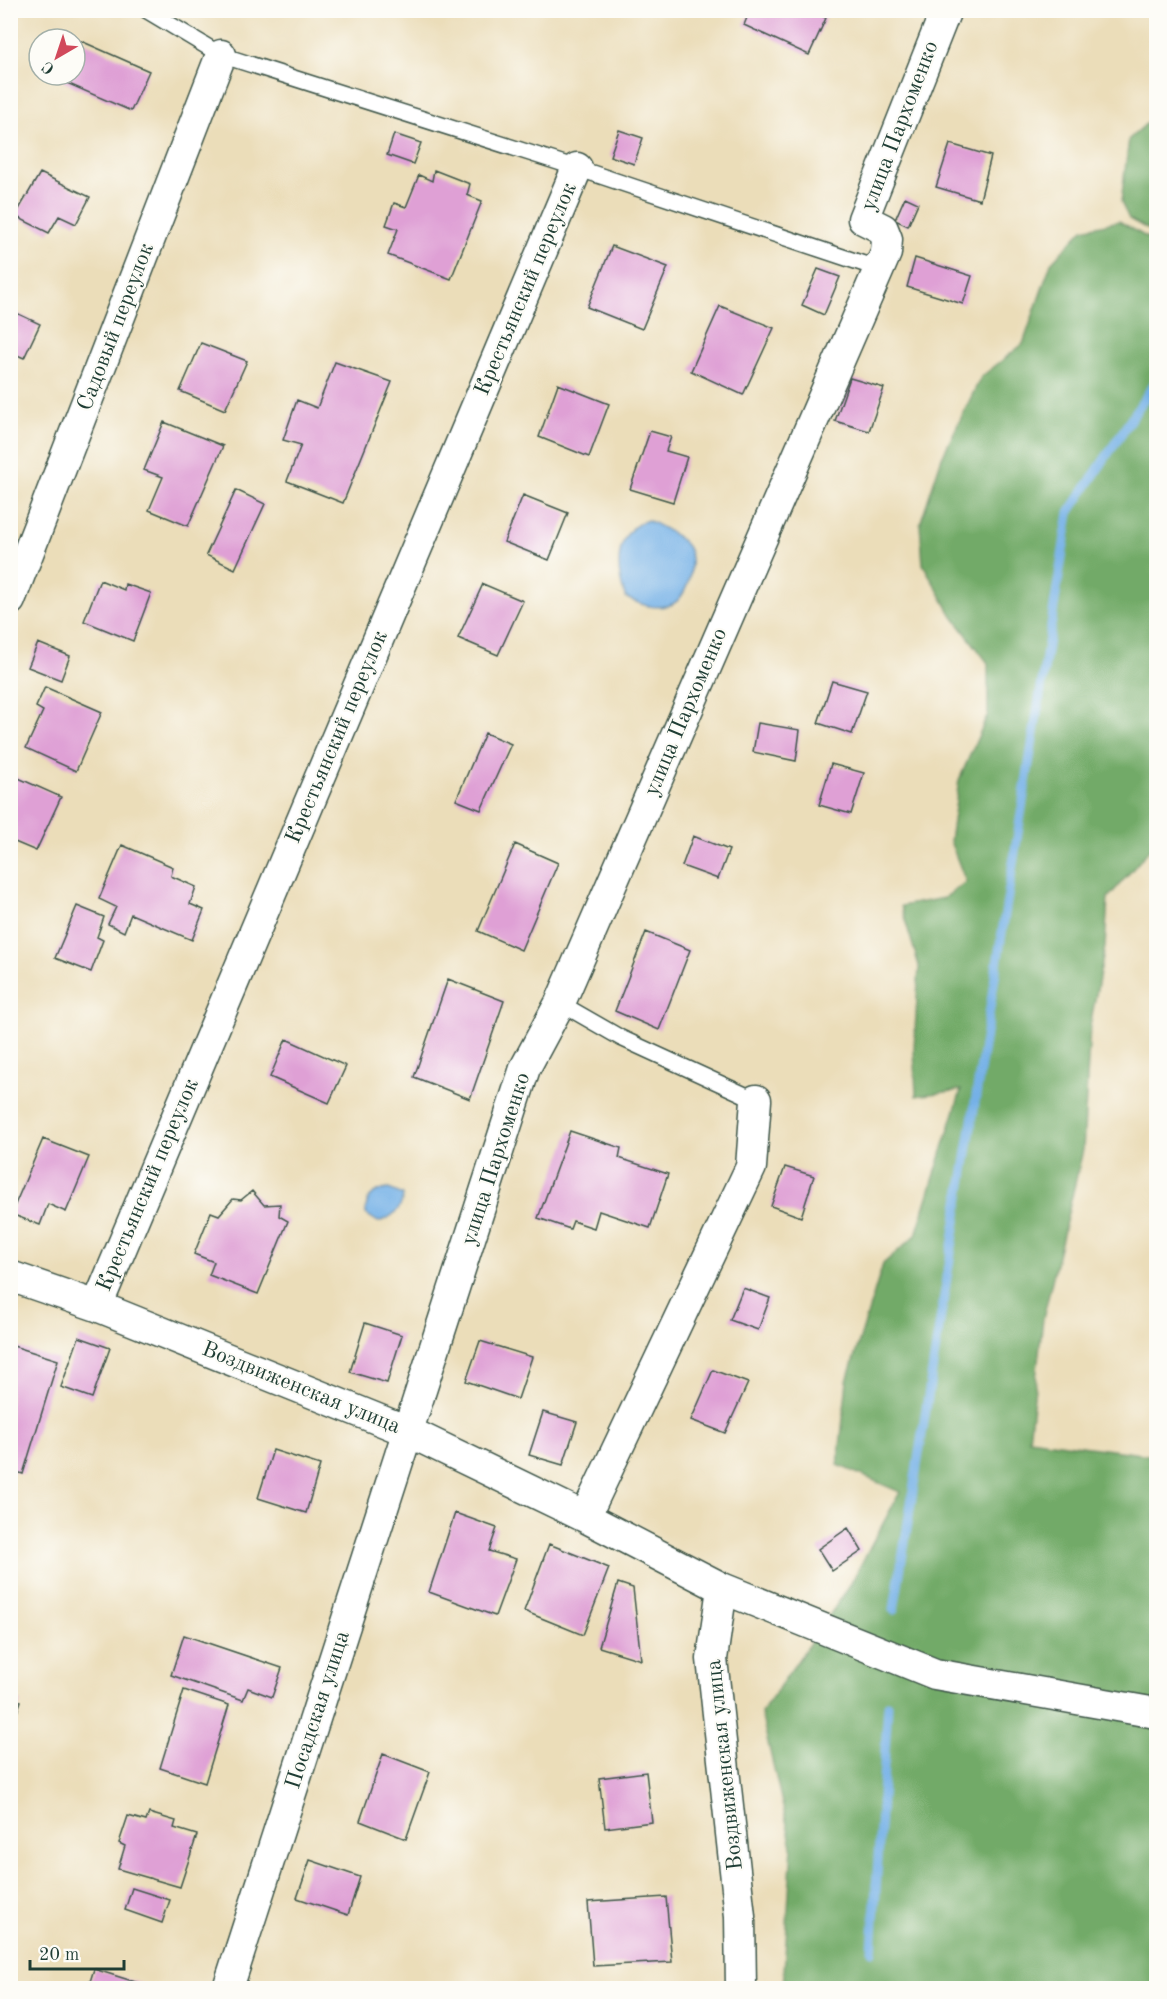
<svg xmlns="http://www.w3.org/2000/svg" width="1167" height="1999" font-family="'Old Standard TT',serif">
  <rect width="100%" height="100%" fill="#fdfcf7"/>
  <filter id="ink" filterUnits="userSpaceOnUse"><feTurbulence type="fractalNoise" baseFrequency=".0167" numOctaves="2"/><feDisplacementMap in="SourceGraphic" scale="12" xChannelSelector="R" yChannelSelector="G"/><feConvolveMatrix kernelMatrix="1 2 1 2 8 2 1 2 1" color-interpolation-filters="sRGB"/></filter>
  <filter id="wash" filterUnits="userSpaceOnUse"><feTurbulence type="fractalNoise" baseFrequency=".008" numOctaves="4" result="noise"/><feDisplacementMap in="SourceGraphic" scale="24" xChannelSelector="R" yChannelSelector="G"/><feGaussianBlur stdDeviation="1.35" result="paint"/><feColorMatrix in="noise" values="0 0 0 0 0 0 0 0 0 0 0 0 0 0 0 0 0 1.4 0 .05"/><feComposite in="paint" operator="in"/></filter>
  <g filter="url(#wash)">
    <rect width="100%" height="100%" fill="#ebddb9"/>
    <path fill="#72aa68" stroke="#48744e" stroke-width="1.5" d="M1156 115V234L1129 219 1121 202 1129 139Z
      M1119 221 1156 243V842L1108 898 1105 947 1090 1026 1083 1150 1043 1319 1029 1439 1156 1456V1988H783L792 1846 761 1713 847 1590 900 1492 838 1465 847 1381 883 1264 916 1235 961 1090 916 1096 914 1048 919 966 901 906 944 898 966 882 950 841 959 780 988 714V663L951 614 923 564 920 524 942 457 981 377 1023 344 1051 263 1083 229Z"/>
    <path fill="#75b1e7" stroke="#4a778e" stroke-width="1.5" d="M648 520C661 527 677 534 686 545 698 559 688 600 670 605 654 610 640 604 626 598 615 570 614 530 648 520Z
      M389 1189 403 1195C402 1210 391 1218 378 1222L366 1214C365 1197 373 1190 389 1189Z"/>
    <g fill="none" stroke-linecap="round" stroke-linejoin="round">
      <path stroke="#75b1e7" stroke-width="9" d="M894 1610 1069 513 1156 381
        M872 1951 888 1705"/>
    </g>
    <g id="blocks">
      <path fill="#dfa0d5" d="M750 10H809L826 18 809 55 744 25Z
        M81 41 149 71 131 111 62 81 65 75H75V53Z
        M619 130 643 138 634 164 610 156Z
        M394 134 421 143 413 164 387 155Z
        M950 144 991 156 980 200 936 187Z
        M434 170 470 184 467 195 482 201 451 279 388 255 398 229 386 225 394 203 406 207 419 175 432 181Z
        M40 173 90 197 76 224 59 216 49 233 15 216Z
        M905 197 918 203 908 226 895 220Z
        M612 246 668 267 642 329 587 307Z
        M915 258 972 276 963 304 907 287Z
        M818 269 840 277 824 315 802 305Z
        M720 306 774 328 743 395 691 371Z
        M10 310 40 324 24 358 10 352Z
        M201 343 247 361 225 410 180 391Z
        M335 362 392 382 343 503 287 481 301 445 283 440 297 400 317 408Z
        M850 378 884 388 869 431 835 421Z
        M558 384 609 404 589 457 539 437Z
        M164 422 223 446 188 526 149 510 163 477 144 470Z
        M650 431 671 437 666 451 687 457 673 502 630 489Z
        M236 490 265 504 235 569 206 555Z
        M523 495 568 513 549 560 504 542Z
        M100 580 124 590 125 584 151 593 133 641 84 621Z
        M483 584 523 601 498 655 458 638Z
        M38 643 70 656 61 680 28 667Z
        M832 681 867 691 852 734 818 723Z
        M45 687 102 712 76 771 26 748 43 711 36 707Z
        M758 723 800 730 796 761 753 752Z
        M485 733 511 744 481 810 456 800Z
        M831 764 864 773 851 814 819 805Z
        M14 776 61 797 36 851 10 840V783Z
        M693 836 729 850 718 879 682 866Z
        M515 844 558 863 521 950 478 931Z
        M122 845 173 867 171 876 196 887 190 904 204 910 192 940 131 914 124 932 108 924 116 907 99 899Z
        M77 906 104 917 97 937 103 940 91 972 55 958Z
        M646 932 690 950 659 1030 615 1011Z
        M448 979 504 1001 470 1099 414 1077Z
        M286 1039 346 1066 329 1103 270 1077Z
        M570 1131 621 1148 619 1158 668 1174 650 1228 599 1211 594 1228 573 1221 570 1229 538 1218Z
        M43 1139 89 1157 66 1212 48 1204 40 1225 11 1214Z
        M785 1167 814 1176 801 1217 771 1206Z
        M252 1191 264 1205 280 1204 279 1216 288 1221 258 1294 209 1275 214 1262 194 1254 211 1212 219 1215 233 1199 241 1200Z
        M743 1288 770 1298 758 1330 730 1320Z
        M365 1323 402 1335 387 1383 350 1372Z
        M79 1337 110 1348 92 1398 61 1387Z
        M480 1341 532 1357 518 1399 466 1381Z
        M10 1345 58 1360 23 1474 10 1470Z
        M713 1370 748 1383 725 1433 691 1420Z
        M543 1412 577 1422 563 1465 529 1455Z
        M273 1450 320 1465 306 1513 258 1498Z
        M455 1513 497 1528 489 1551 516 1559 495 1616 429 1592Z
        M848 1528 862 1551 832 1571 818 1549Z
        M549 1544 609 1568 583 1635 524 1611Z
        M618 1583 633 1588 641 1660 599 1647Z
        M184 1635 282 1668 272 1697 248 1688 243 1700 171 1675Z
        M184 1690 229 1705 205 1783 160 1768Z
        M10 1698 21 1701 13 1724 10 1723Z
        M383 1754 430 1772 406 1839 360 1821Z
        M646 1772 652 1822 605 1828 599 1778Z
        M149 1813 176 1821 174 1828 197 1835 180 1887 118 1869 125 1846 119 1843 128 1816 146 1821Z
        M310 1860 360 1877 348 1915 297 1898Z
        M132 1888 170 1900 162 1923 125 1910Z
        M666 1897 672 1962 593 1966 588 1902Z
        M94 1969 145 1985 144 1988H88Z"/>
    </g>
  </g>
  <g filter="url(#ink)">
    <use href="#blocks" fill-opacity="0" stroke="#3e5548" stroke-width="1.5"/>
    <g fill="none" stroke-linecap="round" stroke-linejoin="round">
      <g stroke="#3e5548" stroke-width="18">
        <path id="service" d="M146 10 221 55 577 168 867 265 881 256
          M560 1003 621 1038 756 1100"/>
      </g>
      <g stroke="#3e5548" stroke-width="33">
        <path id="minor" d="M10 600 221 55
          M10 1276 97 1306 407 1431 585 1517 722 1588 712 1659 740 1916 741 1988
          M97 1306 577 168
          M585 1517 751 1167 756 1100
          M722 1588 935 1674 1156 1713
          M228 1988 525 1068 560 1003 886 253 887 239 883 229 863 219 946 10"/>
      </g>
      <use href="#service" stroke="#fff" stroke-width="15"/>
      <use href="#minor" stroke="#fff" stroke-width="30"/>
    </g>
  </g>
  <g text-anchor="middle" dominant-baseline="central" stroke-width="4.5" stroke-linejoin="round" paint-order="stroke">
    <g font-size="22" fill="#1f3d34" stroke="#fdfcf7">
      <text transform="translate(900 126) rotate(-69)">улица Пархоменко</text>
      <text transform="translate(526 289) rotate(-67)">Крестьянский переулок</text>
      <text transform="translate(116 327) rotate(-69)">Садовый переулок</text>
      <text transform="translate(686 712) rotate(-67)">улица Пархоменко</text>
      <text transform="translate(337 737) rotate(-67)">Крестьянский переулок</text>
      <text transform="translate(496 1159) rotate(-72)">улица Пархоменко</text>
      <text transform="translate(148 1185) rotate(-67)">Крестьянский переулок</text>
      <text transform="translate(301 1388) rotate(22)">Воздвиженская улица</text>
      <text transform="translate(318 1710) rotate(-72)">Посадская улица</text>
      <text transform="translate(725 1765) rotate(-96)">Воздвиженская улица</text>
    </g>
  </g>
  <rect width="1167" height="1999" fill="none" stroke="#fdfcf7" stroke-width="36"/>
  <g transform="translate(57 57) rotate(219)"><circle r="28" fill="#fdfcf7" stroke="#a4b0a9" stroke-width="1.5"/>
  <path d="M0-4.5L10 22L0 15L-10 22Z" fill="#d1495b"/>
  <text y="-9" font-size="16" font-weight="bold" text-anchor="middle" fill="#1f3d34">С</text>
  </g>
  <path d="M30 1960v9h94v-9" fill="none" stroke="#1f3d34" stroke-width="3"/>
  <text x="39" y="1960" font-size="18" fill="#1f3d34" stroke="#fdfcf7" stroke-width="4.5" paint-order="stroke">20 m</text>
</svg>
